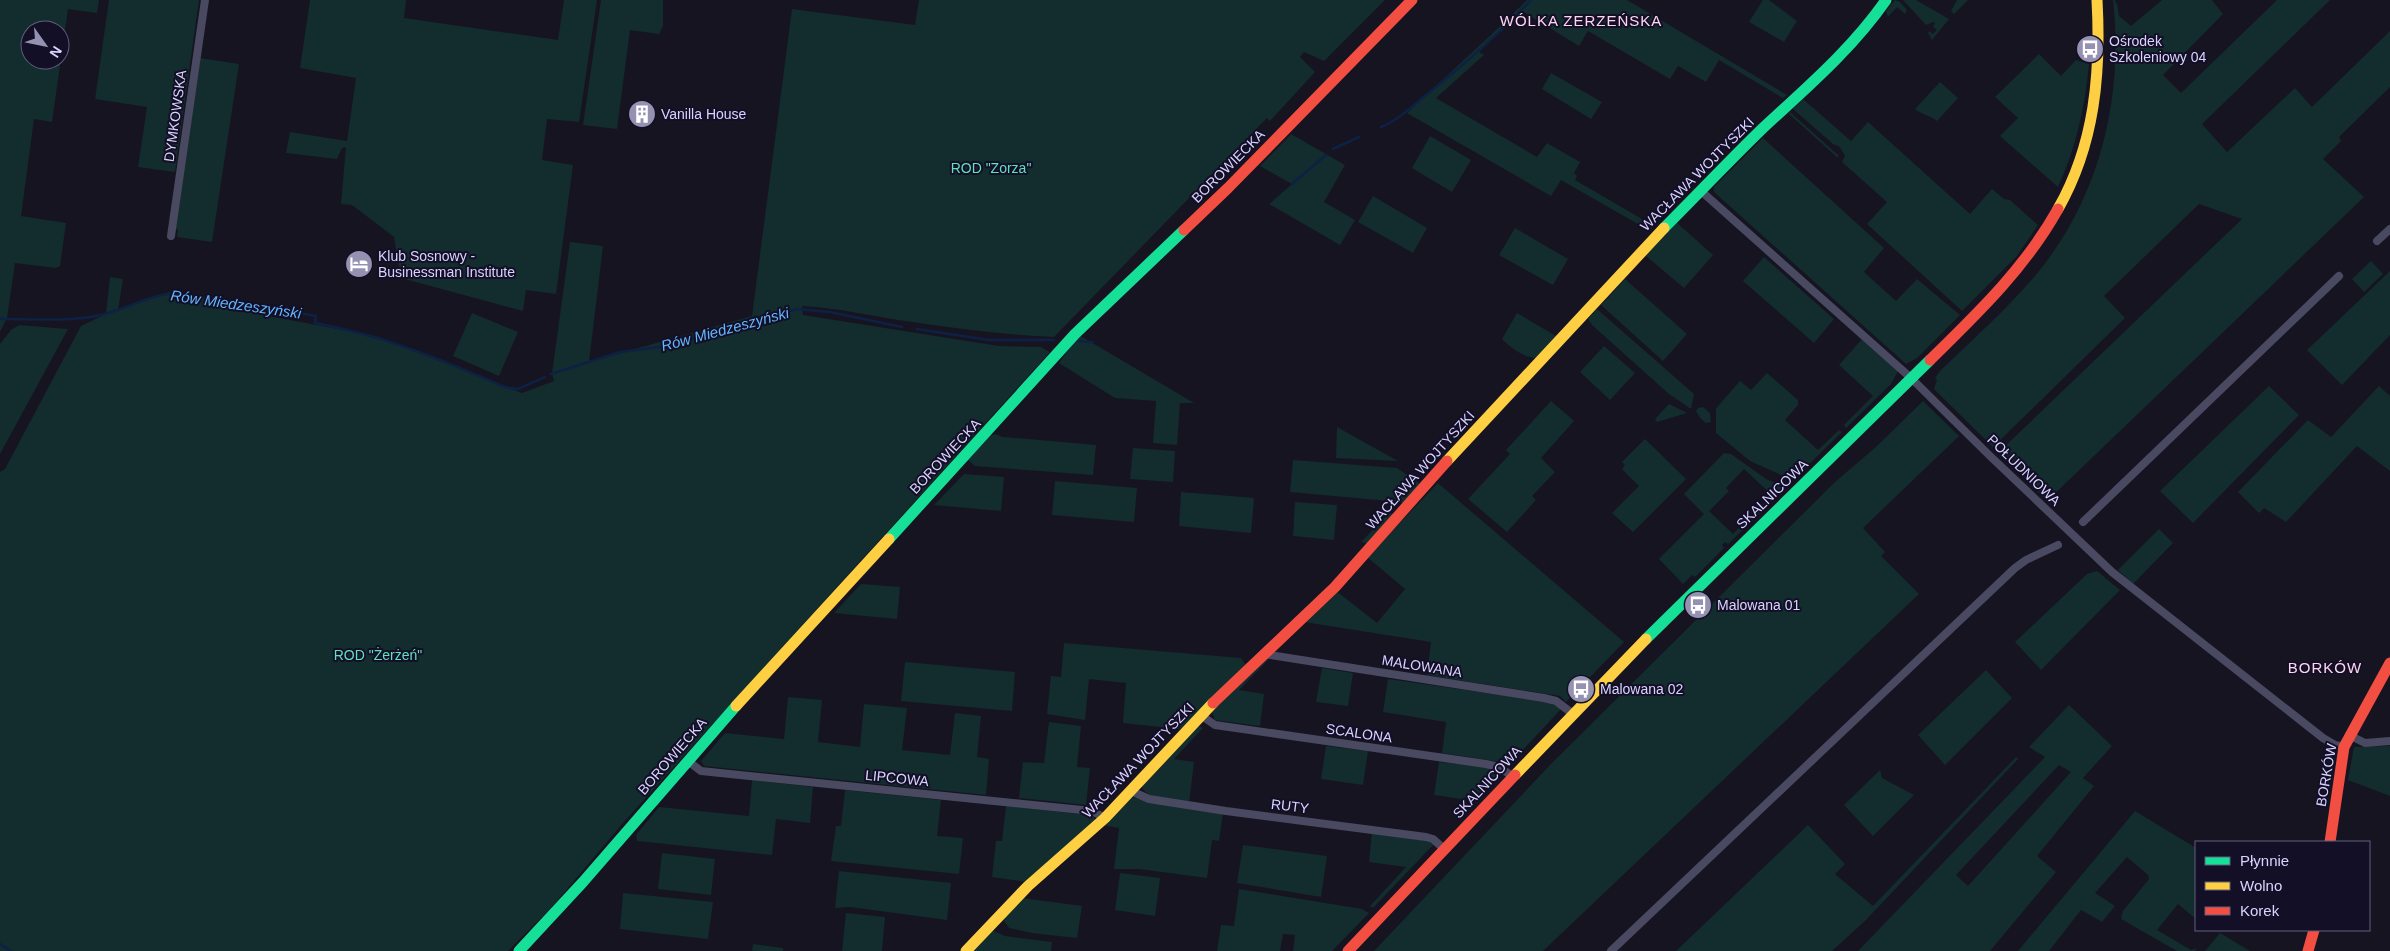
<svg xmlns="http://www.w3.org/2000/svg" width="2390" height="951" font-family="Helvetica,sans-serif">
  <rect width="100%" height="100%" fill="#161421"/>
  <path fill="#132c2d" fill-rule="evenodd" d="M0 0H99L97 13 68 9 52 122 34 119 21 216 66 223 60 266 56 268 15 263 7 318 0 332ZM30 30H60V60H30Z
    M109 0H199L175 172 138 167 147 107 95 99Z
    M310 0H406L404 18 558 40 564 0H597L579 122 547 119 542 160 573 165 556 294 526 290 523 311 401 278 394 237 352 205 341 204 346 147 342 148 337 159 286 153 290 132 347 141 356 78 300 68Z
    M601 0H663V26L659 34 630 30 617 129 583 125Z
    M919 0H1385L1324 61 1304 52 1300 57 1315 72 1270 121 1267 118 1054 337C1006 335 959 329 912 322 875 317 840 308 802 306L803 315 999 346 1041 347 1050 352 624 822 551 908 508 951H0V472L5 469 81 326 106 314 110 277 123 279 118 310 169 292 264 307 263 315 376 336 522 393 554 381 552 374 570 242 603 246 589 362 752 316 792 9 915 25Z
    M1527 0H1627L1787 95 1783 98 1719 60 1706 82 1678 66 1670 79 1588 31 1579 46 1522 11 1479 52 1484 55 1436 98 1537 157 1547 143 1580 162 1574 173 1577 176 1575 180 1654 226 1650 231 1561 180 1551 196 1407 113C1447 75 1488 39 1527 0Z
    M1763 0H1769L1797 21 1784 42 1749 22Z
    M1895 0 1900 2 1907 10 1905 14 1897 7 1888 17 1886 11Z
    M1903 0H1916L1949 19 1932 40 1928 33 1929 31 1933 34 1937 30 1933 27 1935 23 1933 22 1926 25Z
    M1957 0H1968L1954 14 1951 11Z
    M2113 0H2115L2116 4 2117 3 2119 16 2131 26 2162 0H2212L2223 14 2163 75 2181 93 2277 0H2330L2202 124 2227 152 2295 88 2312 107 2390 31V87L2339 137 2341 141 2323 159 2364 197 2047 501 1999 452 2242 219 2199 204 2104 296 2125 318 1993 447 1934 389 1937 380 1935 378 1940 371C1971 341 2005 311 2034 277 2099 201 2124 99 2113 0Z
    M2039 54 2061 76 2076 60 2089 64C2085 107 2076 148 2058 187L2000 136 2018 118 1995 97Z
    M200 58 239 64 212 242 177 237 178 230 175 229Z
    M1551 73 1602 102 1591 119 1542 89Z
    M1940 82 1958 98 1937 121C1930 115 1922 115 1915 109Z
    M1803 99 1851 141 1868 122 1970 214 1992 189 2004 199 2010 200 2038 225 2017 256 1962 311 1867 224 1887 202 1842 162 1845 156 1840 147 1833 144 1793 109Z
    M1790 112 1838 155V158L1789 114Z
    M1291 134 1345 165 1324 202 1355 220 1340 245 1269 204 1292 184 1260 166Z
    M1430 136 1471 160 1452 192 1412 168Z
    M1763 138 1884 248 1864 272 1896 301 1917 279 1960 315 1917 358 1906 364 1714 192V187Z
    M1373 196 1427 228 1413 253 1358 222Z
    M1676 222 1713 255 1684 288 1646 256V253Z
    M1515 228 1568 259 1553 285 1499 255Z
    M1764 257 1834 319 1814 343 1743 281Z
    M2371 261 2383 274 2364 292 2352 279Z
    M2390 271V335L2342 385 2307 350Z
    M1625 279 1687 334 1663 361 1601 305Z
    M1597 309 1694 394 1691 409 1669 394 1592 325 1588 319Z
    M472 313 518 332 499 376 453 356Z
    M1517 313 1556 336 1536 358C1523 357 1511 348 1502 339Z
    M19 325 68 329 0 454V344L11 330Z
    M1079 335 1194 403H1180L1177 445 1153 443 1156 401 1115 398 1059 363Z
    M1862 339 1898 371 1891 384 1846 428 1844 425 1873 396 1839 365Z
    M1604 346 1635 373 1610 400 1580 372Z
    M1767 373 1798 400V405L1785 420 1818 450 1839 430 1842 432 1791 482 1779 474 1750 461 1716 433V409L1718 406 1740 381 1751 390Z
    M2269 386 2299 415 2193 523 2160 491Z
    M2379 386 2390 396V471L2357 446 2286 522 2264 508 2259 513 2238 492 2308 420 2331 437Z
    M1551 401 1574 421 1541 458 1555 472 1532 496 1536 500 1507 532 1468 499 1510 454 1506 450Z
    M1923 401 1959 436 1863 528 1885 552 1881 556 1919 594 1543 951H1374L1551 764 1835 482 1877 446Z
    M1669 404 1687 413 1657 422 1655 419Z
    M1703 407 1710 413 1711 422 1706 423 1700 418 1696 411 1698 408Z
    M1337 427 1398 461 1336 458Z
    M995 434 1003 437 1096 445 1093 475 975 466 967 459 987 437Z
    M1645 439 1686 479 1633 532 1612 513 1639 486 1622 469 1625 465 1622 462Z
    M1133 448 1175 451 1173 482 1130 479Z
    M1724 453 1731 454 1766 479 1786 487 1752 521 1749 519 1772 495 1744 469 1726 488 1729 491 1709 511 1733 534 1745 522 1748 525 1728 544 1725 542 1722 545 1724 548 1695 577 1692 575 1683 584 1659 559 1704 514 1684 494Z
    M1293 460 1397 468 1422 485 1406 505 1400 502 1290 492Z
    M964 474 1004 477 1001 511 934 505Z
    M1055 481 1137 488 1134 522 1052 515Z
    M1438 483 1624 642 1566 702 1560 696 1427 675 1431 642 1304 622 1335 590 1377 623 1405 589 1367 557Z
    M1181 492 1254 498 1251 533 1179 526Z
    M1295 502 1337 505 1334 540 1293 536Z
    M1390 512 1394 517 1367 543 1361 542Z
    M2159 529 2173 543 2133 584 2118 570Z
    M2097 571 2120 590 2041 670 2015 642 2087 574Z
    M861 584 900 587 897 619 834 613Z
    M1064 643 1241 658 1245 664 1242 670 1186 725 1179 729 1123 723 1126 683 1089 679 1085 720 1047 714 1051 676 1061 677Z
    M1265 659H1269L1239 690 1264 694 1260 726 1215 720 1211 709Z
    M905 662 1015 672 1012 711 901 701Z
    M1322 668 1353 673 1348 706 1316 702Z
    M1986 670 2012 698 1945 765 1918 735Z
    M1388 679 1543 701 1562 708 1507 767 1501 762 1442 753 1446 722 1383 712Z
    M788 697 822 700 818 742 860 747 864 704 907 708 902 750 950 755 955 713 981 716 977 757 989 759 986 795 704 766 701 761 725 733 784 739Z
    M2069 705 2112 746 2083 778 2094 786 2037 856 2056 872 1990 951H1858L2045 757 2029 747ZM2059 765 2071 772 1968 886 1956 875Z
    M1049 722 1081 726 1077 767 1090 768 1086 805 1019 798 1023 762 1044 763Z
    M1198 725 1203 728 1174 759 1194 762 1189 803C1174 801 1151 801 1142 788L1144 781Z
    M1326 746 1368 751 1363 785 1321 779Z
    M2390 746V796L2348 780 2354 747Z
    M2016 757 2018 759 1866 920 1832 951H1676L1808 825 1845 864 1835 874 1873 906Z
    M1439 762 1485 766 1501 772 1472 804 1469 800 1434 795Z
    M1880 770 1882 778 1914 795 1873 836 1844 805Z
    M752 780 813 787 810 823 776 819 772 855 637 841 636 835 659 807 749 816Z
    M845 790 941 800 937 836 963 838 959 874 831 861 836 826H841Z
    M1130 797 1223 813 1219 841 1212 840 1207 878 1139 869H1114L1119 828 1102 825Z
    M1006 806 1088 815 1094 817 1095 821 1027 882 992 877 996 841H1002Z
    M2135 811 2196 848V919L2178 904 2157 930 2191 950 2197 948 2194 951H2177L2121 919 2123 911 2149 879 2148 875 2127 857 2095 893 2115 906 2102 922 2081 910 2049 951H2018Z
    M1372 832 1432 841 1434 844 1373 908 1370 906 1406 867 1369 862Z
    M1243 845 1327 856 1321 897 1237 883Z
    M662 853 715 859 711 895 658 889Z
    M839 871 951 883 947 920 850 907 835 908Z
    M1120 873 1160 878 1155 916 1115 910Z
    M1239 889 1362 909 1369 913 1332 951H1293L1295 935 1283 934 1280 951H1217L1221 925 1234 926Z
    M623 893 713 902 708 939 620 929Z
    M1022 898 1082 906 1077 938 1032 933 1009 928 1004 921 1006 913Z
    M846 913 885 917 882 951H842Z
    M987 931H994L1005 936 1052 942 1051 951H970Z
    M2220 933 2250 951H2205Z
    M753 944 783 948V951H752Z"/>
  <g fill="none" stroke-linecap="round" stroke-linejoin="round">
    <path stroke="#0d2144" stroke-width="2.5" d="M1381 127C1400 119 1415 104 1431 91 1466 63 1500 33 1531 0
      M1333 149 1359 137
      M1292 184 1326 155
      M0 319C33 319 69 322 101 315 127 309 153 293 179 293L316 316 315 323C382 335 443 360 505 387L518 389 545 377
      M917 329 989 340H1054
      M1077 341 1093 342
      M551 374 620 352 668 346 797 309 830 312 902 327
      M0 944 11 951"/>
    <path stroke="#4a4962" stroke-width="8" d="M1701 191 1911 378 1990 456 2112 572 2323 738 2335 745 2344 747
      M171 236 205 0
      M2377 241 2390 229
      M2083 522 2339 276
      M1264 654 1544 698 1556 701 1573 714
      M1202 716 1215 725 1486 764 1499 767 1512 776
      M2349 735 2365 743 2390 741
      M688 761 701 771 1092 811 1105 818
      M1131 791 1149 799 1226 811 1426 837 1433 839 1444 849
      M1611 951 2015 568 2026 560 2058 545"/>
    <path stroke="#16e098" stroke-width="11" d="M1664 228C1697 195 1729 161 1763 128 1806 88 1852 49 1886 0
      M889 539 1075 334 1184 230
      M1646 639 1930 360
      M519 951 583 882 736 706"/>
    <path stroke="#ffcf43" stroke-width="11" d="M2058 209C2095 144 2101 73 2097 0
      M1447 461 1664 228
      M736 706 889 539
      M1515 775 1646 639
      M966 951 1028 886 1105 818 1213 703"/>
    <path stroke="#f24e42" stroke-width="11" d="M1184 230 1228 188 1412 0
      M1930 360C1978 313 2025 268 2058 209
      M1213 703 1335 587 1447 461
      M2330 842 2344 747 2390 663
      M1348 951 1515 775
      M2308 951 2314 930"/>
  </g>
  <defs>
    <g id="bus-disc" transform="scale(1.4375)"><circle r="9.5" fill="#9591b1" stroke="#130f26"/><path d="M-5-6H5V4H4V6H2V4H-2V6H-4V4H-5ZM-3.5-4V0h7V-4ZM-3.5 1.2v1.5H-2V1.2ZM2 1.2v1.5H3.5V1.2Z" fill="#fff"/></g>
    <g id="building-disc" transform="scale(1.4375)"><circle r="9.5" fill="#9591b1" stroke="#130f26"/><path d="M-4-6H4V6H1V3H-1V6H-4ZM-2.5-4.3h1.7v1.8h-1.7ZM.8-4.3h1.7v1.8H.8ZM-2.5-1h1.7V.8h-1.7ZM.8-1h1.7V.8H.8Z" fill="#fff"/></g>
    <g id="hotel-disc" transform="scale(1.4375)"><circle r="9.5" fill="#9591b1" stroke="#130f26"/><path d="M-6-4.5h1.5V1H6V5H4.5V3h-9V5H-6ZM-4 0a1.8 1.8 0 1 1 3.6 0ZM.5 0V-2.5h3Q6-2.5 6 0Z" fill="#fff"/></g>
  </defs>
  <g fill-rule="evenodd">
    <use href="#bus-disc" x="2090" y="49"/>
    <use href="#building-disc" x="642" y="114"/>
    <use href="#hotel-disc" x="359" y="264"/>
    <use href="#bus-disc" x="1698" y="605"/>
    <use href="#bus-disc" x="1581" y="689"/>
  </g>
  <g text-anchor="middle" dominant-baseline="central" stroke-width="4" stroke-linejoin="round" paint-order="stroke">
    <g font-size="14" fill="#d9d4ff" stroke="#130f26" text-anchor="start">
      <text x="2109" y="41">Ośrodek<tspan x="2109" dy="16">Szkoleniowy 04</tspan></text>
      <text x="661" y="114">Vanilla House</text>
      <text x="378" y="256">Klub Sosnowy -<tspan x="378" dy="16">Businessman Institute</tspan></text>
      <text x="1717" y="605">Malowana 01</text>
      <text x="1600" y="689">Malowana 02</text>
    </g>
    <g font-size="14" fill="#d9d4ff" stroke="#130f26">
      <text transform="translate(175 116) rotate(-82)">DYMKOWSKA</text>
      <text transform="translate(1228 166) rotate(-45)">BOROWIECKA</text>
      <text transform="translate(1697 174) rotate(-45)">WACŁAWA WOJTYSZKI</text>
      <text transform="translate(945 456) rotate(-47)">BOROWIECKA</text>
      <text transform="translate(1420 470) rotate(-48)">WACŁAWA WOJTYSZKI</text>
      <text transform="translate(2024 470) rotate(44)">POŁUDNIOWA</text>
      <text transform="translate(1772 494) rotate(-44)">SKALNICOWA</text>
      <text transform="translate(1422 666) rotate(9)">MALOWANA</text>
      <text transform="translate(1359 733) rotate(8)">SCALONA</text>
      <text transform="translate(672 756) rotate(-49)">BOROWIECKA</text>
      <text transform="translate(1138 760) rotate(-46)">WACŁAWA WOJTYSZKI</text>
      <text transform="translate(2326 775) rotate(-80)">BORKÓW</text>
      <text transform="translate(897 778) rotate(6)">LIPCOWA</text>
      <text transform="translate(1487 782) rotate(-47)">SKALNICOWA</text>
      <text transform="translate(1290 806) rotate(7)">RUTY</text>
    </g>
    <g font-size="14" fill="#5fe0c0" stroke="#130f26">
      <text x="991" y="168">ROD "Zorza"</text>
      <text x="378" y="655">ROD "Żerżeń"</text>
    </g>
    <g font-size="15" letter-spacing="1" fill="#ffd6f0" stroke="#130f26">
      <text x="1581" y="20">WÓLKA ZERZEŃSKA</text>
      <text x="2325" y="667">BORKÓW</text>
    </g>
    <g font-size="15" font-style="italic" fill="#62b6ff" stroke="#130f26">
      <text transform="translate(236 304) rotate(8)">Rów Miedzeszyński</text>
      <text transform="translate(725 329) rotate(-15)">Rów Miedzeszyński</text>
    </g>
  </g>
  <rect x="2195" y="841" width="175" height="90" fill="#130f26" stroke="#625e7d"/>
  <rect x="2205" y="857" width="25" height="8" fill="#16e098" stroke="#625e7d"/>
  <text x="2240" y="866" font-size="15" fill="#d9d4ff">Płynnie</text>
  <rect x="2205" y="882" width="25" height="8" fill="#ffcf43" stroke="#625e7d"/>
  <text x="2240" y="891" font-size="15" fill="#d9d4ff">Wolno</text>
  <rect x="2205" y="907" width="25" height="8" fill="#f24e42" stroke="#625e7d"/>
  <text x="2240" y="916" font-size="15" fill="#d9d4ff">Korek</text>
  <g transform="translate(45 45) rotate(123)"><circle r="24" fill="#130f26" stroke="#625e7d"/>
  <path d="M0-4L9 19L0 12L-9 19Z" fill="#9591b1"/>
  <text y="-8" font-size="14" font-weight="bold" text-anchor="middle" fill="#d9d4ff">N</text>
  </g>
</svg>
